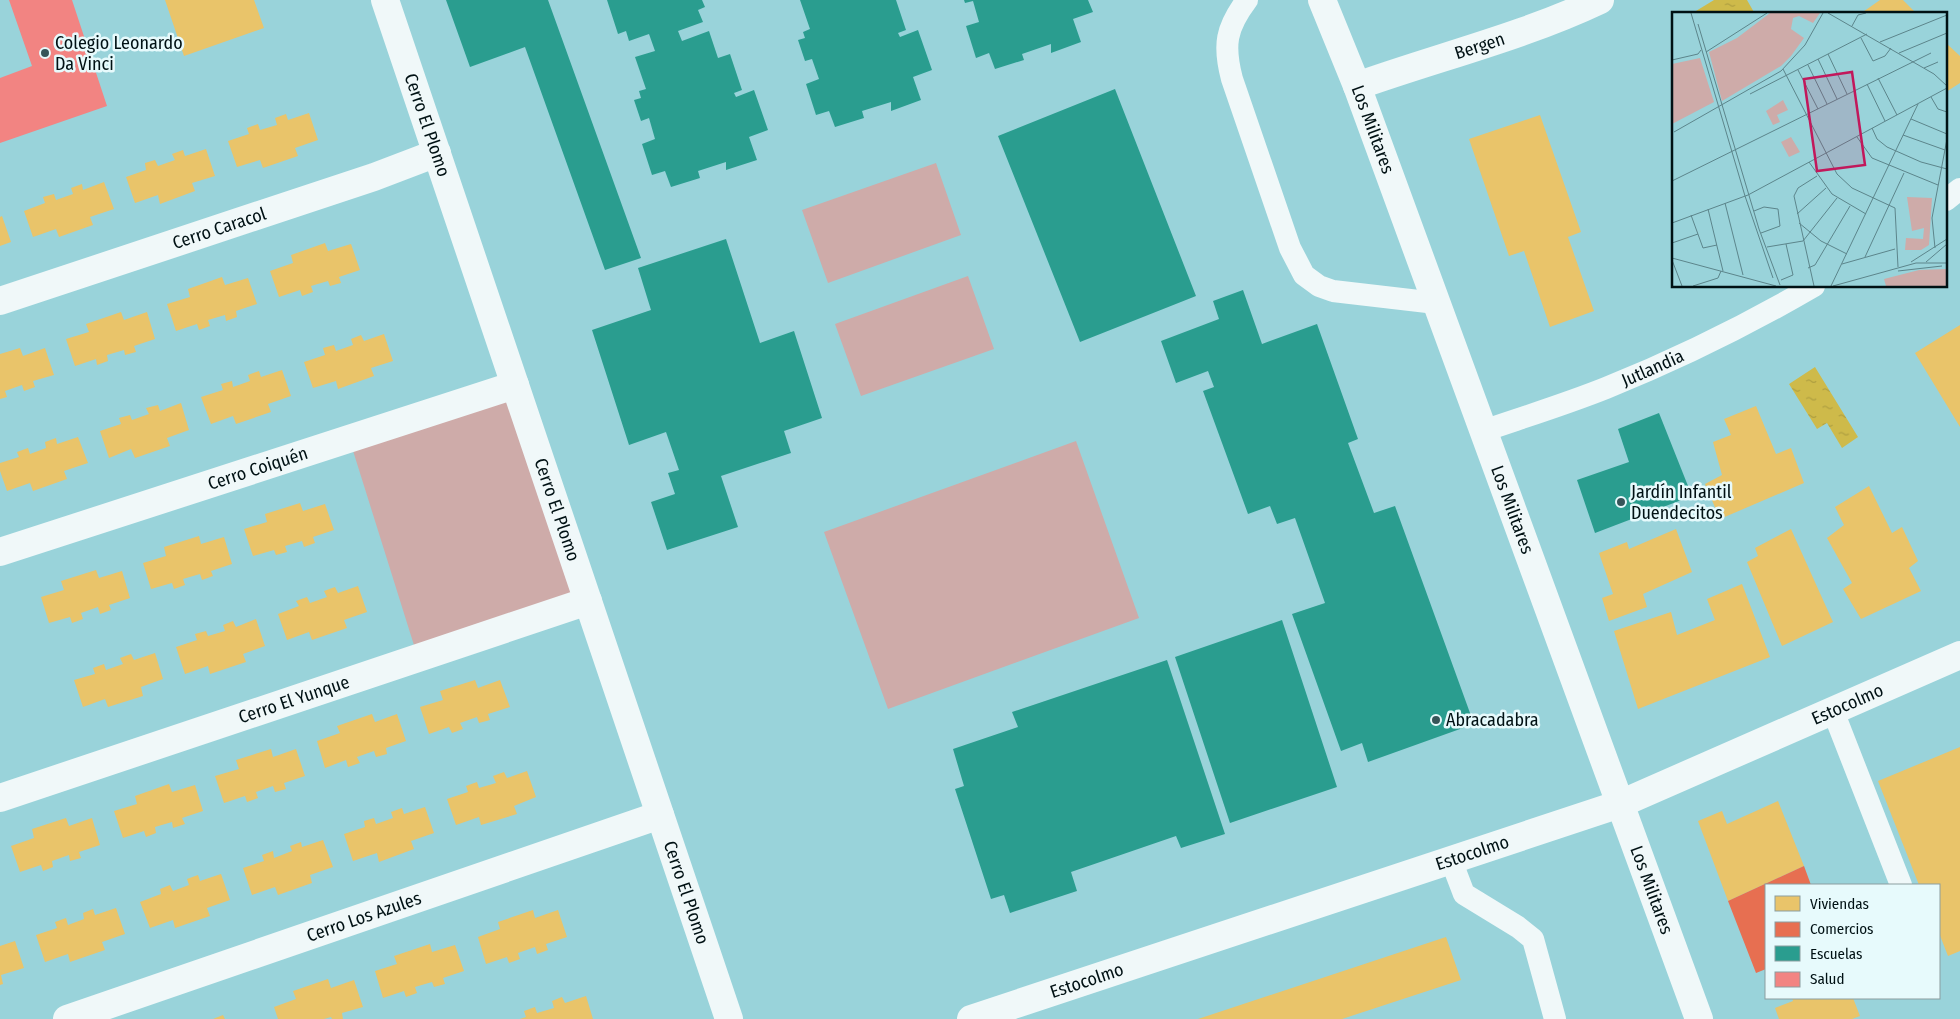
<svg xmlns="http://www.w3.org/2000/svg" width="1960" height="1019" font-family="'Fira Sans Condensed',sans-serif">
  <defs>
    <pattern id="water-ripples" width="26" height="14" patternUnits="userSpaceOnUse" patternTransform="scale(1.25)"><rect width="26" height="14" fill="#ceba4a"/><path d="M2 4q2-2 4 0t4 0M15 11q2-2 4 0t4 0" fill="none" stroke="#af9f40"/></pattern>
  </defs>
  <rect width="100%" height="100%" fill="#99d3da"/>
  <path fill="#ceaba9" d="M936 163 961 235 828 283 802 210Z
    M968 276 994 349 861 396 835 324Z
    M515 385 588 601 418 658 349 438Z
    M1076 441 1139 618 888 709 824 532Z"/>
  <path fill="url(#water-ripples)" d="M1714 0H1747L1755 14H1691Z
    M1815 367 1858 437 1842 448 1827 423 1817 429 1789 384Z"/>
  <path fill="#e9c46a" d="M165 0H254L264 28 184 56Z
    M1880 0H1903L1917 14H1860Z
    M1946 43 1960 56V83L1946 92Z
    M309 113 318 140 295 148 298 156 263 168 260 160 237 167 228 141 249 134 247 128 258 124 260 130 277 125 275 118 286 114 288 120Z
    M1540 115 1581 232 1568 237 1594 311 1550 327 1524 251 1509 256 1469 139Z
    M206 149 215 176 192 183 195 191 160 204 158 195 135 203 126 177 146 170 145 163 155 160 158 166 175 160 172 154 183 150 185 156Z
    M104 182 114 209 90 217 93 225 59 237 56 229 33 237 24 211 45 203 43 197 54 194 56 200 73 194 71 188 82 184 83 190Z
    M2 216 11 242 0 246V217Z
    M325 243 328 251 351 244 360 270 339 277 341 283 330 286 328 281 311 286 313 292 302 296 300 290 279 297 270 271 293 263 291 255Z
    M222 277 225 285 248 278 257 304 236 311 237 317 226 321 225 315 208 320 210 326 199 330 197 324 176 331 167 304 190 297 188 289Z
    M121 312 124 320 147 312 155 339 134 346 136 352 125 355 124 350 107 355 108 361 97 365 96 359 75 366 66 339 89 332 86 324Z
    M1960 325V427L1915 353Z
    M384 334 393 361 371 368 374 376 338 389 336 381 313 388 304 362 325 355 323 348 334 345 336 351 353 345 351 339 361 335 364 341Z
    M20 348 23 356 45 348 54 375 33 381 35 387 24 391 22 385 5 391 7 397 0 399V354Z
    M282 370 291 396 268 404 271 412 236 424 233 416 211 424 201 397 223 390 221 384 232 381 233 387 250 381 248 375 259 371 261 377Z
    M181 403 189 430 167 438 170 446 135 458 131 449 109 458 100 431 121 424 119 418 130 415 132 420 149 414 146 408 158 405 160 411Z
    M1756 406 1776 454 1791 448 1804 483 1720 519 1705 484 1722 475 1713 442 1731 435 1724 419Z
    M78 437 88 463 64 471 67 479 33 491 30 483 7 491 0 471V463L19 457 17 452 28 448 30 454 46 448 45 442 56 438 57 444Z
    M1869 486 1892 533 1902 527 1918 561 1909 568 1921 591 1861 619 1843 589 1852 583 1827 538 1844 525 1835 507Z
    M300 503 303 511 325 504 334 530 313 537 315 543 304 547 302 541 285 546 287 552 276 555 274 550 253 556 244 529 267 522 265 514Z
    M1676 529 1692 572 1643 594 1647 607 1609 621 1602 598 1613 594 1599 553 1627 542 1629 549Z
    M1791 529 1833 622 1782 646 1747 562 1758 556 1755 548Z
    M199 536 201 544 224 537 232 564 211 571 213 576 202 580 200 574 183 579 185 585 174 589 172 583 151 589 143 563 166 556 164 547Z
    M96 570 99 578 122 571 130 598 109 605 111 610 100 614 98 607 81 613 83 619 72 623 70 617 49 623 41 597 64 590 61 581Z
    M1742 584 1770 657 1638 709 1614 631 1671 612 1677 635 1715 620 1707 599Z
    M358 586 367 612 344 620 347 628 312 640 309 632 287 640 278 614 299 606 296 601 307 597 310 603 327 597 324 591 335 587 338 593Z
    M256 619 265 646 243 654 246 662 210 674 208 666 185 674 176 647 197 640 195 634 206 631 208 636 225 631 223 625 233 621 236 627Z
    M155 653 163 679 141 687 143 696 108 707 105 699 83 707 74 680 95 674 93 668 104 664 106 670 123 664 120 658 131 654 134 660Z
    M475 680 478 688 500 680 510 707 488 714 490 720 479 723 477 717 460 723 463 729 452 733 449 727 429 734 420 707 443 700 440 691Z
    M372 714 375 722 397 714 406 741 386 748 387 754 376 757 374 751 357 757 360 763 348 767 346 760 325 768 317 741 340 733 337 726Z
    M1960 747V951L1948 956 1939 933V885H1919L1878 781Z
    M271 749 273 757 296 749 305 776 284 783 286 789 275 792 273 786 256 792 258 798 247 802 245 796 224 803 215 776 239 769 236 760Z
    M527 771 536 797 514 806 517 814 481 825 479 817 456 825 447 799 468 792 466 786 477 782 479 788 496 783 493 776 504 772 507 778Z
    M169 784 172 792 195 785 203 811 182 818 185 824 173 828 172 822 155 827 156 833 146 837 144 831 123 838 114 811 137 804 135 796Z
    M1778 801 1804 866 1728 901 1698 821 1722 811 1727 824Z
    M425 807 434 833 411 841 414 849 379 862 377 853 353 861 344 834 365 827 364 821 374 818 376 824 393 818 391 812 402 808 404 814Z
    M66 818 69 826 92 818 100 845 79 852 81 858 70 861 69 855 52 861 53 867 43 871 41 865 20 872 11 846 34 838 32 829Z
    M323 840 333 867 310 875 312 883 278 895 275 887 252 895 243 868 264 861 262 855 273 851 274 858 292 851 290 846 301 842 302 847Z
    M221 874 230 900 207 908 210 916 175 928 173 920 150 928 140 902 161 894 160 889 170 885 173 891 189 885 187 879 198 875 200 881Z
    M116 908 125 934 102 942 105 950 70 962 68 954 45 962 36 935 57 928 55 922 66 918 68 925 84 919 83 913 93 909 95 915Z
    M533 910 535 918 558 910 567 937 546 944 548 950 537 954 535 947 518 953 520 959 509 963 507 957 486 964 478 937 500 929 498 922Z
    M1446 937 1461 980 1342 1019H1198Z
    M15 941 24 968 1 975 3 984 0 985V946Z
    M430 944 432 952 455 945 464 971 443 978 445 984 434 987 432 982 415 987 417 993 406 997 404 991 383 998 375 971 397 964 394 956Z
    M328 979 331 988 354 980 363 1007 342 1013 343 1019H332L331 1017 324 1019H278L274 1007 296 999 293 991Z
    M586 996 593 1019H520L526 1017 524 1011 535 1007 537 1013 554 1008 552 1001 562 997 565 1003Z
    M1792 998H1853L1860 1016 1852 1019H1779L1775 1008 1793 1001Z
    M223 1015 225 1019H213Z"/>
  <path fill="#e76f51" d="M1804 866 1811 885H1766V969L1756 973 1728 901Z"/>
  <path fill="#2a9d8f" d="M446 0H548L641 258 605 270 525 47 470 67Z
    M607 0H702L705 7 698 10 703 22 678 31 682 41 709 31 718 58 730 54 742 90 734 93 736 97 754 90 768 130 749 137 757 160 726 170V162L698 171 700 178 671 187 665 171 652 175 642 144 655 139 649 118 641 121 634 100 641 98 639 91 646 89 635 57 655 51 649 34 629 41 626 31 618 34Z
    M800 0H896L906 30 898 33 900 37 918 30 932 70 913 77 921 100 891 111V102L862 111 864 118 835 127 829 111 816 115 806 84 819 79 812 59 805 61 798 40 805 38 803 32 810 29Z
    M964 0H1088L1093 12 1073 19 1081 42 1051 53V44L1022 54 1024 60 995 69 989 53 976 58 966 26 979 22 973 1 965 3Z
    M1115 89 1196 296 1080 342 998 136Z
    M726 239 760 343 794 331 822 418 784 431 791 453 721 476 738 527 667 550 651 502 675 494 668 473 679 470 666 432 629 445 592 330 651 310 638 268Z
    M1243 290 1262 344 1317 324 1358 439 1348 443 1374 513 1395 506 1474 724 1368 762 1362 743 1341 751 1292 614 1325 603 1295 518 1277 524 1270 506 1248 514 1203 391 1214 387 1208 371 1176 383 1161 341 1219 319 1213 301Z
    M1659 413 1692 496 1595 533 1577 480 1629 462 1618 429Z
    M1282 620 1337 787 1230 823 1175 657Z
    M1167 660 1225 834 1181 848 1176 836 1071 872 1077 891 1010 913 1004 895 991 899 955 789 964 786 953 749 1018 727 1012 712Z"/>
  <path fill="#f28482" d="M9 0H72L107 106 0 143V78L32 66Z"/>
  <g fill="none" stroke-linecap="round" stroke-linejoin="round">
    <g stroke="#f0f8f9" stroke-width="22">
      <path d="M1247 0C1226 28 1223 45 1232 79L1290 248 1304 275 1319 286 1333 291 1436 303"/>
      <path d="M1946 200 1960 189"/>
      <path id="s1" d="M1483 431C1524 417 1566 404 1606 388 1678 359 1747 325 1814 286"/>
      <path d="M1833 711 1901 885"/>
      <path d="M1451 860 1464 894 1518 927 1533 939 1555 1019"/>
    </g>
    <g stroke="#f0f8f9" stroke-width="28">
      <path id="s2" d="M385 0 729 1019"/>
      <path id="s3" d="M1357 86C1438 57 1522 37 1600 0"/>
      <path id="s4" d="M0 301 374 177 437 153"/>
      <path id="s5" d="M0 552 515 385"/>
      <path id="s6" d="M0 798 588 601"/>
      <path id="s7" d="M67 1019 660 815"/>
      <path id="s8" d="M971 1019 1620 804 1960 655"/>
    </g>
    <path stroke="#f0f8f9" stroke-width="28" id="s9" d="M1322 0 1357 86 1699 1019"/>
  </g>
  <g fill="#365559" stroke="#e7fafc" stroke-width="2">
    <circle cx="45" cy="53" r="5"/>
    <circle cx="1621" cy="502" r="5"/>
    <circle cx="1436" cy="720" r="5"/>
  </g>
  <g text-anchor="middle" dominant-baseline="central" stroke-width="5" stroke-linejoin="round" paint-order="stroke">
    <g font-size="18" fill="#001114" stroke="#e7fafc" text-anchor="start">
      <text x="55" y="43">Colegio Leonardo<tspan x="55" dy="21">Da Vinci</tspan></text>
      <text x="1631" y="492">Jardín Infantil<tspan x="1631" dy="21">Duendecitos</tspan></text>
      <text x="1446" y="720">Abracadabra</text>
    </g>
    <g font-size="18" fill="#001114" stroke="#e7fafc">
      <text stroke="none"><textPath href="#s3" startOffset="129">Bergen</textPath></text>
      <text stroke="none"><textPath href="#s2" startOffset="132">Cerro El Plomo</textPath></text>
      <text stroke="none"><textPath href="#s9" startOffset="139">Los Militares</textPath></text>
      <text stroke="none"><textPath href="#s4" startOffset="231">Cerro Caracol</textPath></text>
      <text stroke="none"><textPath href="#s1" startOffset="181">Jutlandia</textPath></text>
      <text stroke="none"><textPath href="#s5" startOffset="271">Cerro Coiquén</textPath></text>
      <text stroke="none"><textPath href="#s2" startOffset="538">Cerro El Plomo</textPath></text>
      <text stroke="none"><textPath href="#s9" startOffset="544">Los Militares</textPath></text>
      <text stroke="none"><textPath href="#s6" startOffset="310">Cerro El Yunque</textPath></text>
      <text stroke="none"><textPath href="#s8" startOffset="932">Estocolmo</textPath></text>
      <text stroke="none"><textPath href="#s8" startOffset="528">Estocolmo</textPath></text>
      <text stroke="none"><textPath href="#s9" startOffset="949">Los Militares</textPath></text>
      <text stroke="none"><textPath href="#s2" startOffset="942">Cerro El Plomo</textPath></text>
      <text stroke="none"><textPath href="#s7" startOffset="314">Cerro Los Azules</textPath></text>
      <text stroke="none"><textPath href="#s8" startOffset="122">Estocolmo</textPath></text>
    </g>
  </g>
  <g transform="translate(1672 12)">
    <rect width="275" height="275" fill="#99d3da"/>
    <path d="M98 1H148L141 11 127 4 121 6 119 17 132 26 119 44 109 54 50 89 37 40 65 26ZM28 46 42 90 0 112V52ZM235 185 260 186 257 233 249 238H233L234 226 251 227 252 216 240 219ZM275 257V274H214L212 267 247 258Z" fill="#ceaba9"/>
    <path d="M111 88 116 98 105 103 108 110 101 113 94 99ZM119 125 128 140 117 145 109 130Z" fill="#ceaba9"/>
    <path fill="none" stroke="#5c858b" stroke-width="1" d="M19 1 73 184 101 266M156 1 262 62 275 74M26 12 87 217M180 14 186 3 194 1M189 26 201 49 213 44 219 36M208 30 275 3M34 40 95 1M227 41 275 21M156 42 175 82M146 47 165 87M0 48 26 42 29 38M136 53 155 92M252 56 266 50M111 57 165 162 180 176 223 196 226 255M126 58 146 97M206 66 225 103M195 72 213 109M78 82 195 22M259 85 266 97 275 100M239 107 275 122M200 116 205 127 215 135 249 150 275 157M2 120 109 59 133 33 151 1M231 123 273 138M185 125 200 146 266 173M137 150 160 182 194 202M0 169 259 41M53 191 71 263M36 197 51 259M82 199 92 195 106 197 108 214 89 221M125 202 154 176M19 203 31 236 45 233M0 211 76 183 275 76M127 211 149 229 175 242M87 217 108 273M0 231 26 222M95 235 131 229 165 186M263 236 260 206 275 127M193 245 232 161M0 246 104 274M0 248 10 274M239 250 275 227M254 250 275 232M170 252 223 237M136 256 143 253 178 194M226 259 270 254M109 268 121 263 114 232M21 274 46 266 49 259M142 274 122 184 126 176 145 164M159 274 246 92M161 274 244 251H275"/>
    <path fill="#c2185b" fill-opacity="0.15" stroke="#c2185b" stroke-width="2.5" d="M180 60 193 153 145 159 132 67Z"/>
    <rect width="275" height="275" fill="none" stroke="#001114" stroke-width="2.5"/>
  </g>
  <rect x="1765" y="884" width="175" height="115" fill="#e7fafc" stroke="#8b9d9f"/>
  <rect x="1775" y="896" width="25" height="15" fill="#e9c46a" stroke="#8b9d9f"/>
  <text x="1810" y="909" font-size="15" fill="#001114">Viviendas</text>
  <rect x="1775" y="922" width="25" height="15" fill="#e76f51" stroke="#8b9d9f"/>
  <text x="1810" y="934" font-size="15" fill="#001114">Comercios</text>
  <rect x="1775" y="946" width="25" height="15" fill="#2a9d8f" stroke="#8b9d9f"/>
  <text x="1810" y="959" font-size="15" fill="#001114">Escuelas</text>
  <rect x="1775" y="972" width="25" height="15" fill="#f28482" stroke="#8b9d9f"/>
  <text x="1810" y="984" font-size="15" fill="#001114">Salud</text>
</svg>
